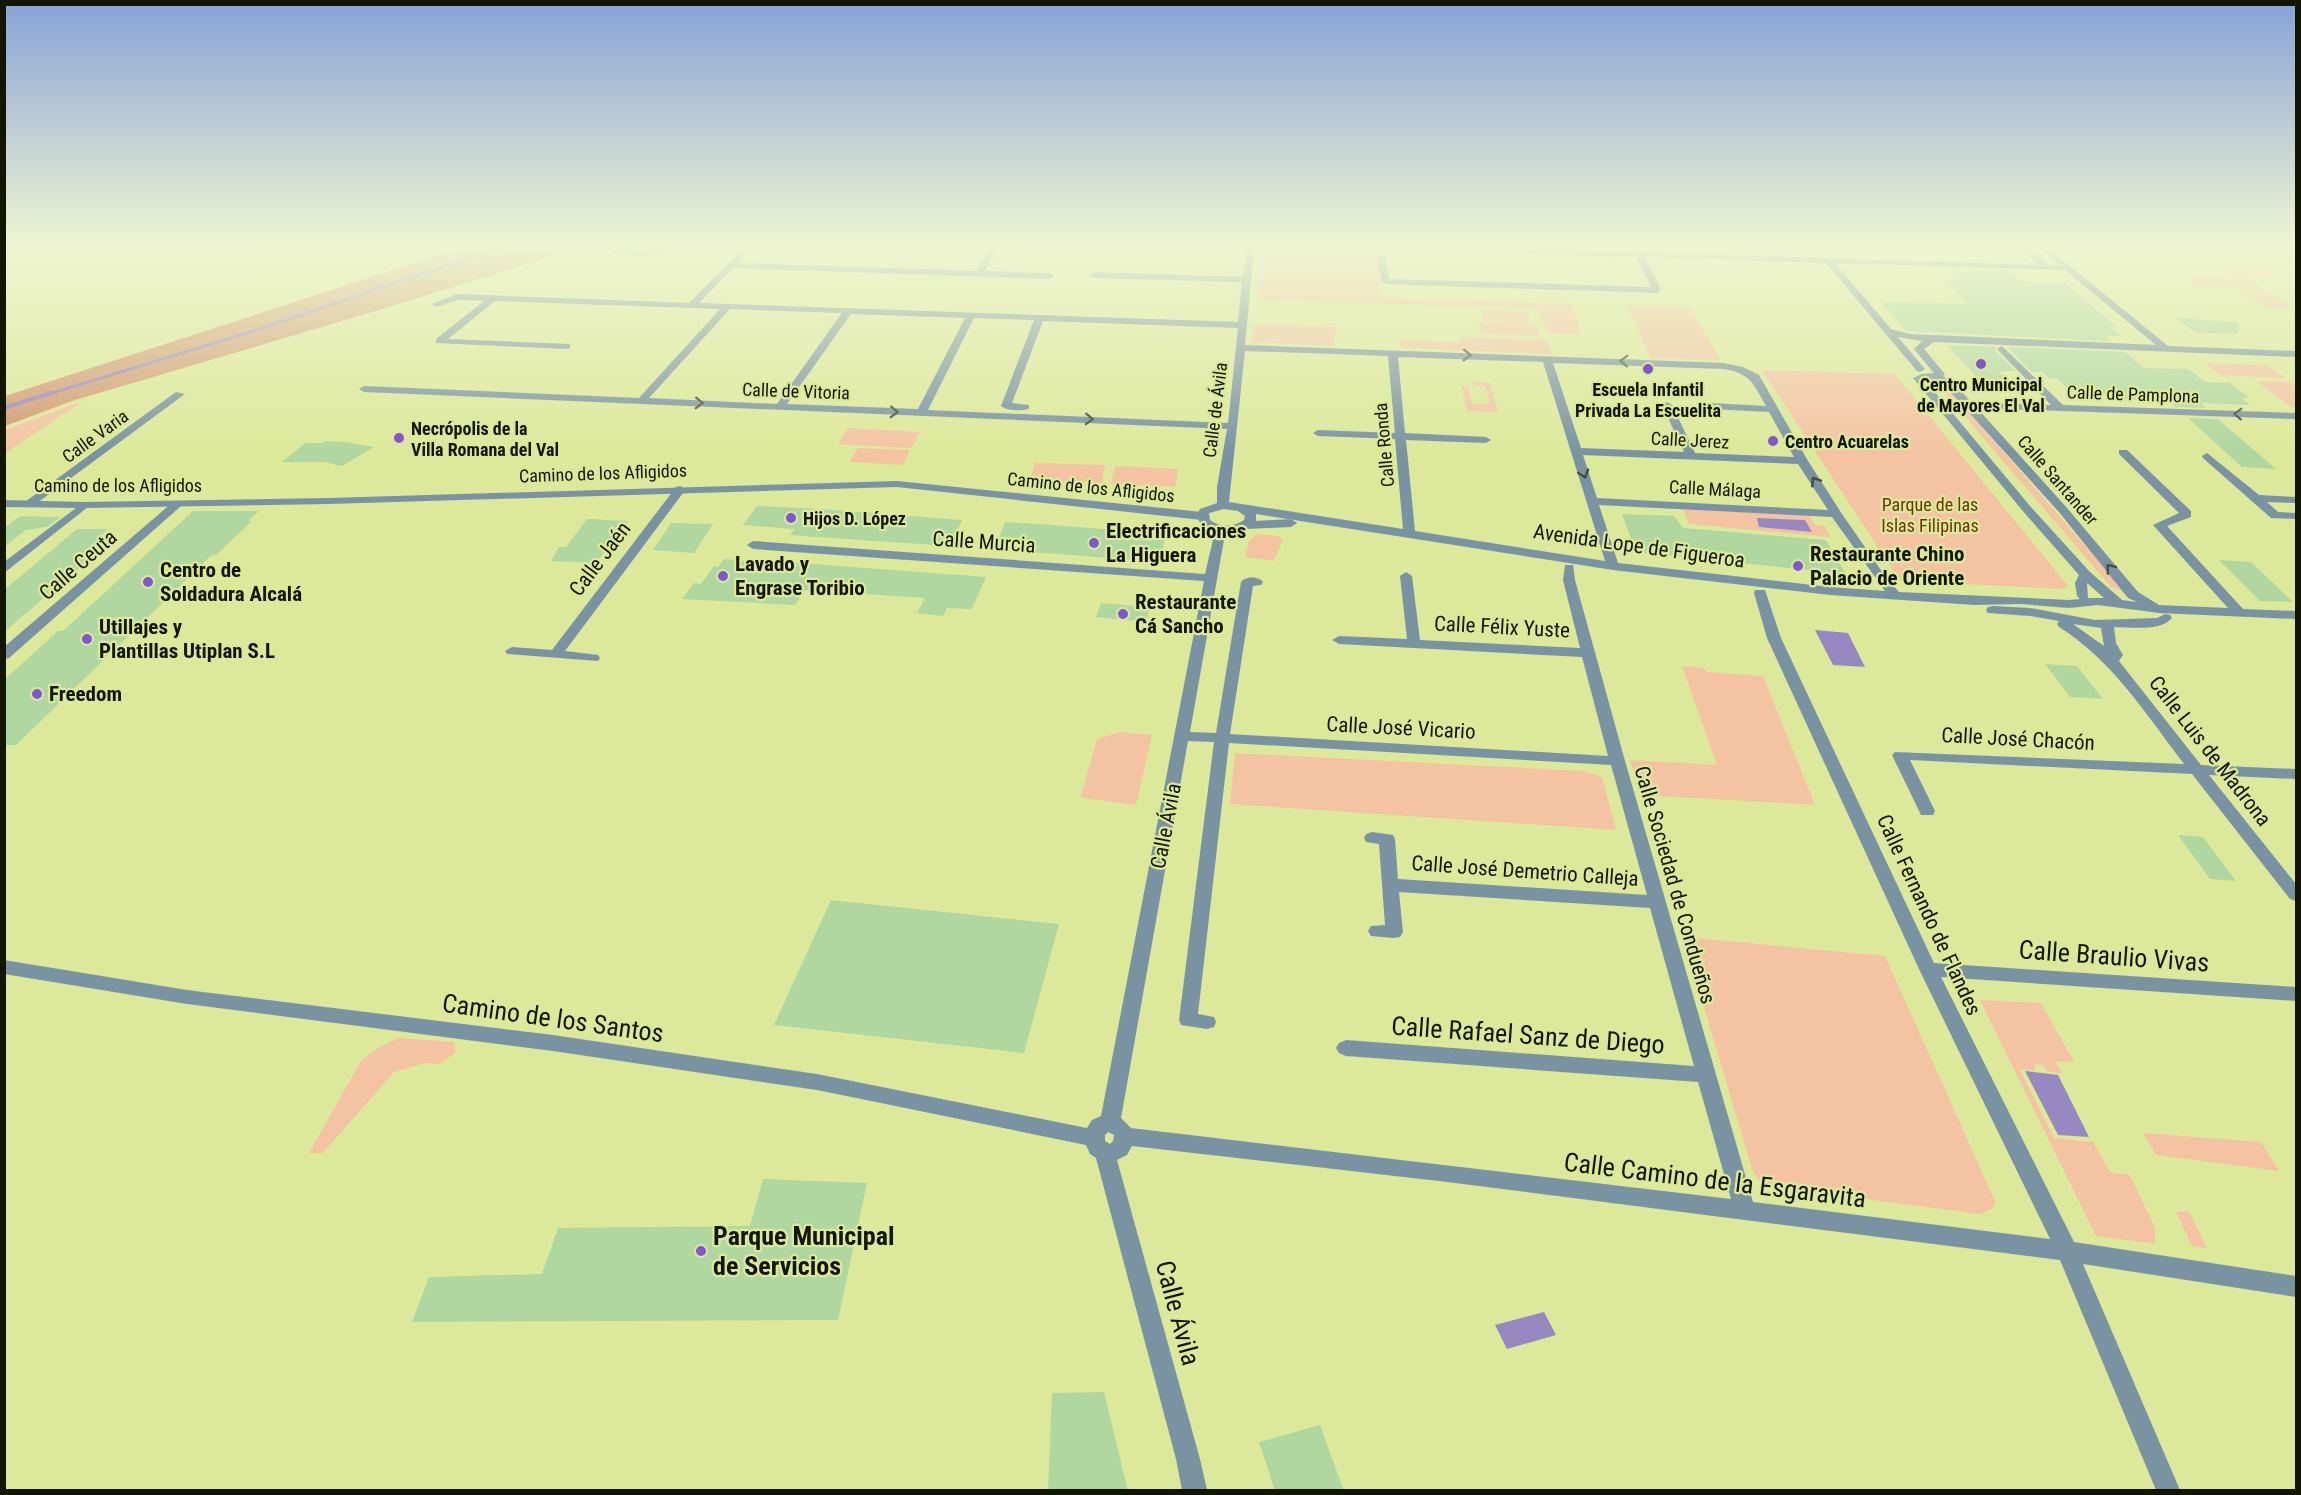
<svg xmlns="http://www.w3.org/2000/svg" width="2301" height="1495" font-family="'Roboto Condensed',sans-serif">
  <rect width="100%" height="100%" fill="#dce99a"/>
  <path fill="#f4c4a2" d="M2050 244 2092 246 2104 254 2116 256 2063 254Z
    M1263 250 1377 254 1381 298 1571 304 1582 335 1547 333 1538 308 1258 300Z
    M2214 264 2260 265 2278 277 2231 276Z
    M2183 277 2248 279 2266 290 2199 288Z
    M2245 293H2270L2293 308H2267Z
    M1626 306 1690 308 1721 360 1651 358Z
    M1481 310 1528 312 1531 323 1483 321Z
    M1479 322 1536 324 1540 336 1482 334Z
    M1254 324 1336 327 1333 346 1251 342Z
    M1460 337 1547 340 1552 354 1401 348 1400 340 1460 342Z
    M2204 363 2267 365 2285 378 2220 375Z
    M1762 370 1895 374 2068 586 2064 589 1900 581Z
    M2256 381 2290 382 2296 387V407H2291Z
    M1473 382 1490 383 1498 412 1467 411 1462 386H1468L1472 404H1490L1485 386 1473 385Z
    M1936 383 1945 384 2124 591 2112 588Z
    M85 400 5 453V430Z
    M848 428 920 432 911 448 838 444Z
    M858 448 910 450 903 465 849 462Z
    M1035 463 1105 465 1102 483 1030 480Z
    M1115 466 1178 469 1175 487 1111 484Z
    M1683 509 1809 515 1815 525 1825 526 1830 537 1689 524Z
    M1257 534 1278 536 1283 540 1274 561 1245 557 1249 541Z
    M1682 666 1704 668 1706 672 1763 676 1815 805 1642 795 1630 760 1717 765Z
    M1120 732 1152 735 1136 805 1083 798 1081 796 1097 739Z
    M1235 753 1583 771 1602 777 1616 830 1230 804Z
    M1683 937 1885 956 1995 1201 1993 1208 1980 1214 1764 1186 1753 1172Z
    M1980 1000 2041 1003 2074 1062 2055 1061 2062 1073 2048 1072 2043 1065 2034 1064 2036 1070H2020L2054 1138 2093 1142 2110 1172 2130 1175 2155 1228V1244L2096 1236Z
    M398 1038 454 1042 455 1053 440 1064 425 1063 394 1072 323 1153H309L361 1061 378 1048Z
    M2143 1133 2261 1142 2279 1171 2156 1155Z
    M2189 1211 2207 1248 2192 1246 2176 1212Z"/>
  <path fill="#d39b74" d="M473 244H591L379 310 72 401 5 426V396Z"/>
  <path fill="#9788c1" d="M1757 518 1805 520 1812 532 1759 527Z
    M1815 630 1848 633 1865 667 1833 665Z
    M2025 1071 2058 1075 2089 1137 2058 1135Z
    M1544 1312 1556 1335 1507 1349 1495 1325Z"/>
  <g fill="none" stroke-linecap="round" stroke-linejoin="round">
    <path stroke="#9788c1" stroke-width="3" d="M46 395 247 333 511 244"/>
    <path stroke="#9788c1" stroke-width="4" d="M4 408 51 393"/>
  </g>
  <path fill="#b0d79f" d="M1952 270 2009 272 2017 279 2027 282 2065 283 2117 327H2110L2121 336H2105L2111 341 1909 331 1905 330 1881 302 1967 304 1945 282H1952L1949 279H1962Z
    M2176 318 2239 322 2238 334 2196 333Z
    M1947 345 1996 347 1995 351 2016 371H1998L2015 388 1986 387Z
    M2007 347 2125 352 2144 368 2188 369 2205 382 2230 383 2249 398H2241L2250 405 2201 403 2206 408 2175 407 2171 402 2123 399 2117 394 2071 392 2058 379H2050L2043 372H2032Z
    M2188 418 2218 419 2276 469 2242 467Z
    M325 441 346 442 374 447 342 466 325 462H282L305 443H322Z
    M757 506 821 509 962 520 951 546 860 540 790 535 795 529 743 525Z
    M193 511H259L248 521H252L216 555H212L16 745H4V680L58 631H63Z
    M1622 514 1674 516 1683 528 1826 540 1846 574 1636 552Z
    M20 516 59 517V518L47 527 26 530 4 547V528Z
    M587 519 628 521 596 563 551 561 559 547H566Z
    M1005 522 1053 525 1166 534 1160 562 995 549Z
    M671 523 713 524 694 553 653 550Z
    M77 529H108L97 539H113L4 632V590Z
    M724 559 772 563 774 561 986 577 972 609 947 608 943 616 917 613 925 598 805 590 795 605 682 599 694 583 701 584 714 566 718 567Z
    M2219 560 2251 562 2293 602 2260 601Z
    M1101 603 1125 605 1150 607 1146 622 1096 617Z
    M2045 664 2077 666 2103 699 2070 697Z
    M2178 835 2203 837 2236 881 2210 879Z
    M831 900 1059 924 1024 1053 774 1025Z
    M763 1179 867 1183 838 1320 412 1322 429 1277 542 1274 558 1228 750 1226Z
    M1104 1392 1128 1491H1048L1052 1393Z
    M1320 1425 1344 1491H1275L1259 1442Z"/>
  <g fill="none" stroke-linecap="round" stroke-linejoin="round">
    <path fill="#7993a3" fill-rule="evenodd" d="M680 244H692C672 257 623 261 602 247L606 245C632 252 654 251 680 244Z
      M748 244H756L738 263 977 271 992 244H1000L985 271 1050 273 1054 276 1050 279 733 268 699 303 1238 322 1242 282 1094 278 1090 275 1094 272 1243 277 1246 249 1250 247 1254 249 1245 345 1724 363 1743 367 1759 375 1808 461 1842 514 1885 576 1899 592 2069 600 2080 599 2077 596 2075 583 2079 575 2022 510 1913 378 1922 374 1934 373 1914 349 1922 341 1898 337 1925 369 1920 372 1917 371 1826 263 1645 257 1661 290 1657 293 1385 284 1381 281 1377 256 1381 254 1385 256 1389 279 1651 287 1636 257 1304 247 1301 250 1265 249 1261 247 1265 245 1287 244H1359L1634 252 1631 246 1635 244 1642 252 2038 265 2016 244H2024L2049 265H2059L2034 244H2043L2168 346 2296 351V357L1934 342 1924 349 1945 374 1943 376 1953 382 1971 402 2051 405 1999 351 1997 349 2002 346 2063 405 2296 413V419L1977 408 2067 508 2138 592 2159 605 2228 608 2153 525 2179 513 2119 454V450H2127L2191 511V517L2167 526 2243 609 2296 611V619L2159 613 2098 605 2069 608 2021 604 1975 605 1830 595 1613 570 1256 514V521L1291 519 1297 523 1291 527 1247 529 1225 534 1190 732 1216 733 1241 582C1245 576 1259 576 1263 582L1261 585 1253 586 1230 734 1608 756 1582 657 1339 644 1332 640 1339 636 1407 639 1400 576 1406 572 1412 576 1420 640 1580 648 1563 580 1565 565H1573L1575 580 1625 761 1753 1202 2050 1239 1919 969 1767 638 1754 593 1755 590H1765L1781 638 1934 963 2296 987V1001L1941 977 2074 1242 2296 1276V1297L2083 1264 2180 1490H2156L2060 1260 1439 1181 1132 1146 1127 1155 1117 1160 1200 1459 1207 1490H1182L1176 1459 1096 1158 1090 1154 1086 1145 817 1090 553 1051 187 1004 4 974V960L187 990 553 1035 817 1074 1087 1128 1092 1120 1101 1116 1204 581 753 549 747 545 753 541 1205 574 1215 531 1201 524 1196 516 1200 509 1217 503V487L1227 429 364 392 359 389 364 386 639 398 720 309 495 301 448 339 570 344V348L567 349 436 343V339L484 301 458 300 436 307 432 304 457 294 689 303ZM1835 263 2065 270 2156 345 1909 334 1891 329ZM730 309 842 313 777 404 649 398ZM851 314 965 318 918 409 787 404ZM974 318 1034 320 1001 406C1007 411 1021 411 1029 409V405L1012 403 1043 321 1238 328 1228 423 928 410ZM1245 351 1388 356 1395 433 1318 430 1313 433 1318 436 1395 439 1403 529 1229 502ZM1398 357 1543 362 1605 561 1415 531 1406 440 1486 443 1491 440 1486 437 1405 433ZM1553 363 1724 369C1751 374 1753 383 1766 406L1710 403 1705 406 1710 409 1769 412 1794 457 1695 453 1672 405 1667 402 1662 405 1684 452 1581 448ZM1924 379H1933L1945 386 2059 512 2128 598 2137 602 2122 600 2090 572 2030 506ZM1583 455 1798 464 1828 510 1597 498ZM1599 505 1832 517 1885 591 1830 587 1618 563ZM1224 509 1238 511 1245 516 1244 520C1233 527 1221 528 1210 520L1209 513ZM2087 583 2104 598H2088ZM1188 741 1214 742 1179 1020 1181 1025 1207 1029 1214 1027 1216 1022 1214 1017 1198 1014 1229 743 1611 765 1647 895 1398 879 1395 839 1393 835 1372 832 1366 834 1364 838 1366 842 1379 844 1385 925 1371 926 1368 931 1371 936 1394 938 1400 937 1403 932 1399 892 1650 908 1694 1066 1346 1040 1339 1043 1336 1048 1339 1053 1346 1056 1698 1082 1731 1199 1131 1128 1121 1118ZM1108 1132 1114 1135 1113 1141 1110 1144 1105 1141V1135Z
      M2252 244 2296 247V251L2256 246Z
      M176 392 185 394 33 506H25V502Z
      M2207 453 2259 495 2296 497V503L2267 502 2278 512 2296 513V519L2271 518 2203 458 2202 456Z
      M680 486 686 489 565 651 598 655 600 658 598 661 507 654 505 651 512 647 552 650 676 487Z
      M177 501 183 504 181 506 9 658 4 659V647L173 502Z
      M84 502 90 505 88 507 4 573V562Z
      M1993 606 2030 608 2095 620 2157 618 2165 614 2170 615 2172 618C2160 632 2131 627 2114 627L2116 643 2123 655 2119 661 2201 765 2296 769V779L2209 775 2296 884V901L2290 899 2192 774 1910 760 1935 811 1933 815H1921L1892 755 1895 752 2184 764C2146 714 2113 661 2059 627L2057 624 2059 621 2030 616 1988 613 1986 610 1988 607ZM2073 624 2101 628 2104 646Z"/>
    <path fill="#7993a3" fill-rule="evenodd" d="M897 481 1202 512 1208 516 1202 520 897 487 329 504 84 508 4 507V500L84 502 329 498Z"/>
  </g>
  <defs><path id="oneway-chevron" d="M-2-3.5L2.5 0L-2 3.5" fill="none" stroke-width="1.6" stroke-linecap="round" stroke-linejoin="round" transform="scale(1.5)"/></defs>
  <g stroke="#404e49">
    <use href="#oneway-chevron" transform="translate(1467 355) rotate(2)"/>
    <use href="#oneway-chevron" transform="translate(1624 361) rotate(-178)"/>
    <use href="#oneway-chevron" transform="translate(699 403) rotate(2)"/>
    <use href="#oneway-chevron" transform="translate(894 412) rotate(2)"/>
    <use href="#oneway-chevron" transform="translate(2238 414) rotate(-178)"/>
    <use href="#oneway-chevron" transform="translate(1089 419) rotate(2)"/>
    <use href="#oneway-chevron" transform="translate(1584 474) rotate(72)"/>
    <use href="#oneway-chevron" transform="translate(1815 481) rotate(-123)"/>
    <use href="#oneway-chevron" transform="translate(2110 568) rotate(-130)"/>
  </g>
  <linearGradient id="sky" x2="0" y2="1"><stop stop-color="#87a2d8"/><stop offset="0.54" stop-color="#eff5d2"/><stop offset="1" stop-color="#eff5d2" stop-opacity="0"/></linearGradient>
  <rect width="2301" height="453" fill="url(#sky)"/>
  <g fill="#8156cf" stroke="#dce99a" stroke-width="2">
    <circle cx="1981" cy="364" r="6"/>
    <circle cx="1648" cy="369" r="6"/>
    <circle cx="399" cy="438" r="6"/>
    <circle cx="1773" cy="441" r="6"/>
    <circle cx="791" cy="518" r="6"/>
    <circle cx="1094" cy="543" r="6"/>
    <circle cx="1798" cy="566" r="6"/>
    <circle cx="723" cy="576" r="6"/>
    <circle cx="148" cy="582" r="6"/>
    <circle cx="1123" cy="614" r="6"/>
    <circle cx="87" cy="639" r="6"/>
    <circle cx="37" cy="694" r="6"/>
    <circle cx="701" cy="1251" r="6"/>
  </g>
  <g text-anchor="middle" dominant-baseline="central" stroke-width="4.5" stroke-linejoin="round" paint-order="stroke">
    <g font-size="18" font-weight="bold" fill="#121500" stroke="#dce99a" text-anchor="start">
      <text x="1981" y="384" text-anchor="middle">Centro Municipal<tspan x="1981" dy="21">de Mayores El Val</tspan></text>
      <text x="1648" y="389" text-anchor="middle">Escuela Infantil<tspan x="1648" dy="21">Privada La Escuelita</tspan></text>
      <text x="411" y="428">Necrópolis de la<tspan x="411" dy="21">Villa Romana del Val</tspan></text>
      <text x="1785" y="441">Centro Acuarelas</text>
      <text x="803" y="518">Hijos D. López</text>
    </g>
    <g font-size="18" fill="#121500" stroke="#dce99a">
      <text transform="translate(796 391) rotate(2)">Calle de Vitoria</text>
      <text transform="translate(2133 394) rotate(2)">Calle de Pamplona</text>
      <text transform="translate(1215 410) rotate(-83)">Calle de Ávila</text>
      <text transform="translate(95 436) rotate(-36)">Calle Varia</text>
      <text transform="translate(1690 440) rotate(3)">Calle Jerez</text>
      <text transform="translate(1384 445) rotate(-95)">Calle Ronda</text>
      <text transform="translate(603 473) rotate(-2)">Camino de los Afligidos</text>
      <text transform="translate(2058 480) rotate(49)">Calle Santander</text>
      <text x="118" y="485">Camino de los Afligidos</text>
      <text transform="translate(1091 487) rotate(6)">Camino de los Afligidos</text>
      <text transform="translate(1715 489) rotate(3)">Calle Málaga</text>
    </g>
    <g font-size="18" fill="#6a3605" stroke="#dce99a">
      <text x="1930" y="504">Parque de las<tspan x="1930" dy="21">Islas Filipinas</tspan></text>
    </g>
    <g font-size="21" font-weight="bold" fill="#121500" stroke="#dce99a" text-anchor="start">
      <text x="1106" y="531">Electrificaciones<tspan x="1106" dy="24">La Higuera</tspan></text>
      <text x="1810" y="554">Restaurante Chino<tspan x="1810" dy="24">Palacio de Oriente</tspan></text>
      <text x="735" y="564">Lavado y<tspan x="735" dy="24">Engrase Toribio</tspan></text>
      <text x="160" y="570">Centro de<tspan x="160" dy="24">Soldadura Alcalá</tspan></text>
      <text x="1135" y="602">Restaurante<tspan x="1135" dy="24">Cá Sancho</tspan></text>
      <text x="99" y="627">Utillajes y<tspan x="99" dy="24">Plantillas Utiplan S.L</tspan></text>
      <text x="49" y="694">Freedom</text>
    </g>
    <g font-size="21" fill="#121500" stroke="#dce99a">
      <text transform="translate(984 542) rotate(4)">Calle Murcia</text>
      <text transform="translate(1639 546) rotate(8)">Avenida Lope de Figueroa</text>
      <text transform="translate(600 559) rotate(-53)">Calle Jaén</text>
      <text transform="translate(78 565) rotate(-41)">Calle Ceuta</text>
      <text transform="translate(1502 627) rotate(3)">Calle Félix Yuste</text>
      <text transform="translate(1401 728) rotate(3)">Calle José Vicario</text>
      <text transform="translate(2018 739) rotate(3)">Calle José Chacón</text>
      <text transform="translate(2210 751) rotate(52)">Calle Luis de Madrona</text>
      <text transform="translate(1166 826) rotate(-79)">Calle Ávila</text>
      <text transform="translate(1525 871) rotate(4)">Calle José Demetrio Calleja</text>
      <text transform="translate(1675 885) rotate(74)">Calle Sociedad de Condueños</text>
      <text transform="translate(1929 915) rotate(65)">Calle Fernando de Flandes</text>
    </g>
    <g font-size="26" fill="#121500" stroke="#dce99a">
      <text transform="translate(2114 956) rotate(4)">Calle Braulio Vivas</text>
      <text transform="translate(553 1018) rotate(8)">Camino de los Santos</text>
      <text transform="translate(1528 1035) rotate(4)">Calle Rafael Sanz de Diego</text>
      <text transform="translate(1715 1180) rotate(7)">Calle Camino de la Esgaravita</text>
      <text transform="translate(1178 1313) rotate(75)">Calle Ávila</text>
    </g>
    <g font-size="26" font-weight="bold" fill="#121500" stroke="#dce99a" text-anchor="start">
      <text x="713" y="1236">Parque Municipal<tspan x="713" dy="30">de Servicios</tspan></text>
    </g>
  </g>
  <rect width="2301" height="1495" fill="none" stroke="#121500" stroke-width="12"/>
</svg>
